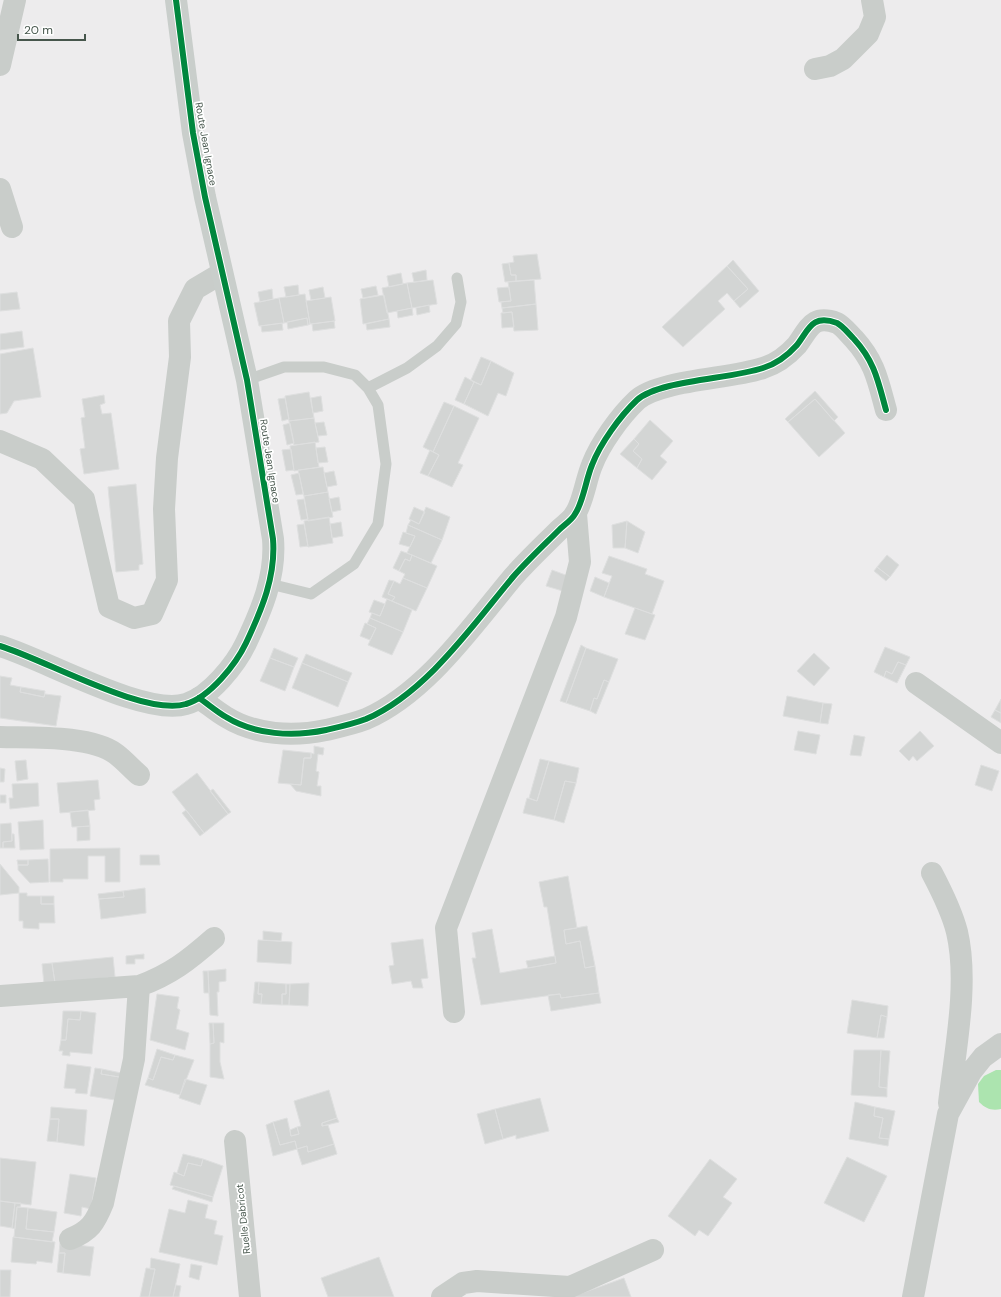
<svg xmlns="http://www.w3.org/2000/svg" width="1001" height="1297" font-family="'DM Sans',sans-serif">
  <rect width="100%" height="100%" fill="#edeced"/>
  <path fill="#ace4af" d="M996 1070H1001V1109C992 1111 986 1109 979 1102L978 1084 984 1076Z"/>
  <path fill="#d3d5d4" stroke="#dedfdf" d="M537 254 541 279 516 281V275H511L509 263 514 262 513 256Z
    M733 260 759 291 740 308 734 301 748 289 727 266Z
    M509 263 511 275H516V281L505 282 502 264Z
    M727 266 748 289 734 301 727 293 718 301 725 309 683 347 662 327Z
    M426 270 427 280 414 282 412 273Z
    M401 273 403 284 389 287 387 276Z
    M433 280 437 304 412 308 407 283Z
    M534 280 536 304 502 308 501 302 511 301 508 282Z
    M407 283 412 308 387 313 382 288Z
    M298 285 299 295 286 297 284 287Z
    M376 286 378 295 363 298 361 289Z
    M323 287 325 298 311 300 309 290Z
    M509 287 511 301 499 302 497 288Z
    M272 289 273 299 260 302 258 292Z
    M17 292 20 309 0 311V294Z
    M305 294 310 324 308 325 307 318 284 323 279 298Z
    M384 295 389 319 363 324 360 299Z
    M331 297 335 321 310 324 306 301Z
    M279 298 284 323 259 326 254 303Z
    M536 304 538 330 514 331 512 312 503 313 502 308Z
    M429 305 430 312 417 315 416 308Z
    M412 308 413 315 398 318 397 311Z
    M512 312 514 327 502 328 501 313Z
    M307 318 308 325 288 329 287 322Z
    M389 319 390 327 367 330 366 324Z
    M334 321 335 328 313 331 312 324Z
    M282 323 283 330 262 332 261 326Z
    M22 331 24 347 0 350V334Z
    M33 348 41 397 14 401 7 413 0 414V354Z
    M481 357 491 361 481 385 471 380Z
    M491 361 514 373 506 396 498 393 488 416 464 404 474 382 481 385Z
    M465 377 474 382 464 404 455 400Z
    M815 391 838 417 834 421 815 399 788 422 785 419Z
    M309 392 314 418 289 421 285 396Z
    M104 395 105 403 100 405 102 414 111 413 119 469 84 474 80 449 85 448 81 418 85 417 82 399Z
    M321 396 323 411 313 413 311 398Z
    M285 398 289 419 282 421 278 399Z
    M815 399 845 433 819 457 788 422Z
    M444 402 454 406 433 452 423 447Z
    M454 406 479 418 458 463 463 465 452 487 428 476 439 455 433 452Z
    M314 418 319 442 294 445 289 421Z
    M650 420 673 441 660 456 667 462 652 480 637 468 642 459 633 451 639 444 634 439Z
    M324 422 327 435 318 436 315 423Z
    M290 423 294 443 287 445 283 425Z
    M634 439 639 444 633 451 642 459 637 468 620 454Z
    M315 442 319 467 294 471 290 446Z
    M325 447 328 462 318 463 316 448Z
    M291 449 294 470 286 471 282 450Z
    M430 450 439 455 428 476 420 473Z
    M323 467 328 492 304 496 298 470Z
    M334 471 337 485 327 487 324 473Z
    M299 473 303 494 296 495 291 475Z
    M136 484 143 564 139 565V570L116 572 108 487Z
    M328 492 333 517 308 521 304 496Z
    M339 497 341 510 332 512 329 499Z
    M304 499 308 519 301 520 297 500Z
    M414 507 425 512 419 524 409 519Z
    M426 507 450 517 442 540 408 525 411 520 419 524Z
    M329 517 333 543 308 547 304 521Z
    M627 521 645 532 638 553 625 548Z
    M627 521 625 548H613L612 525Z
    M341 522 343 536 332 538 330 524Z
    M304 524 308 546 300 547 297 525Z
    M408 525 442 540 431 563 407 553 415 536 406 533Z
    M403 532 415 536 410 547 399 544Z
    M401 551 412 555 410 561 405 559 399 571 393 568Z
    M412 555 437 566 427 588 403 578 405 574 399 571 405 559 410 561Z
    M887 555 899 565 890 577 877 567Z
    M609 556 647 569 645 574 664 581 652 614 604 597 612 576 602 573Z
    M877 567 890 577 886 581 874 571Z
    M552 570 571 577 566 592 546 586Z
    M595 577 609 583 604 597 590 591Z
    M403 578 427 588 416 611 392 601 395 597 388 594 394 581 400 584Z
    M389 580 394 581 388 594 395 597 392 601 382 597Z
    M387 599 412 610 403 632 370 618 372 613 380 616Z
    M374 600 385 604 380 616 369 612Z
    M635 608 655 615 645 640 625 634Z
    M370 618 403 632 392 655 368 645 376 628 367 624Z
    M365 623 376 628 370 640 360 636Z
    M581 645 586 648 566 703 560 701Z
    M885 647 910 657 906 665 898 662 892 674 886 671 884 677 874 672Z
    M274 648 298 658 294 667 270 658Z
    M586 648 618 659 609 682 604 680 597 699 594 698 590 711 566 703Z
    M814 653 830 668 814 686 797 671Z
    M306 654 352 673 348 682 302 663Z
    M270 658 294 667 285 691 260 681Z
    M898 662 906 665 897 683 884 677 886 671 892 674Z
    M302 663 348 682 338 707 292 688Z
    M0 676 12 678 10 685 21 687 20 692 44 697 45 694 61 696 56 726 0 718Z
    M604 680 609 682 596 714 590 711 594 698 597 699Z
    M21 687 45 691 44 697 20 692Z
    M787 696 823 703 820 723 783 716Z
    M1001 699V713L995 710Z
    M823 703 832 704 828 724 820 723Z
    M995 710 1001 713V723L991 717Z
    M798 731 820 735 816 754 794 750Z
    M920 731 934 746 917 761 913 756 909 761 899 751Z
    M854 735 865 737 861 756 850 755Z
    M314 746 324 748 323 755 318 754 316 771 319 772 317 786H321V796L296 791 290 784 301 785 304 758H311V753L314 754Z
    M283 750 311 753V758H304L301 785 278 783Z
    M540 759 549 761 537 801 529 798Z
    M26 760 28 779 17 781 15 761Z
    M549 761 579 768 576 783 565 781 554 820 523 813 527 798 537 801Z
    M981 765 999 771 992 791 975 785Z
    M0 768 5 769 4 782H0Z
    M197 773 228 814 204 833 172 792Z
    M98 780 100 799 94 800 95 810 60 813 57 783Z
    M565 781 576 783 564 823 554 820Z
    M38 783 39 806 10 809 9 798H13L12 784Z
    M213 789 231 812 228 814 210 791Z
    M0 795H6V803H0Z
    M88 810 90 826 72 827 70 812Z
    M186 810 204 833 200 836 182 813Z
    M43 820 44 849 20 850 18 822Z
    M11 823 12 841 3 842V848H0V824Z
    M90 826V840L77 841V827Z
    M12 834H14L15 848H3V842L12 841Z
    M120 848V882H105V856H88V879H63V882H50V849Z
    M140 855H159L160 865H140Z
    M48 859 49 882 30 883 18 870V865H28V860Z
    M17 860H28V865H18Z
    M0 864 19 887V893L0 895Z
    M568 876 577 928 564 930 566 944 580 941 585 968 595 966 599 993 561 998 560 994 481 1005 472 958H476L472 933 492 929 500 973 556 963 547 907H544L539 882Z
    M145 888 146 913 101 919 99 899 124 897 123 891Z
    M123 891 124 897 99 899 98 894Z
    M19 893H27V896H41V904H54L55 923H39V929L23 928V921H19Z
    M41 896H54V904H41Z
    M587 926 595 966 585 968 580 941 566 944 564 930Z
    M263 931 282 933 281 941 263 940Z
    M423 939 428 978 421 979 423 988H413L411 981 392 984 389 966 394 965 391 943Z
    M258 940 292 942 291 964 257 962Z
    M144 954V959H135V964H126V956Z
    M555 956 556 963 528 968 526 961Z
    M113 957 115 977 55 983 52 963Z
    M52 963 55 983 44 984 42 964Z
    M226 969V981L219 982V992H217L218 1016 210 1015 208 971Z
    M203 971H208L209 993H204Z
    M255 982H259L258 994H262L261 1004 253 1003Z
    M259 982 286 984V994H282V1005L261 1004 262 994H258Z
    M309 983 308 1006 289 1005 290 984Z
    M286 984H290L289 1005H282V994H286Z
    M599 993 601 1003 551 1011 548 995 560 994 561 998Z
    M157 994 179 997 177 1008 180 1010 176 1029 189 1033 185 1050 150 1040Z
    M852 1000 888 1006 887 1017 881 1015 877 1038 847 1033Z
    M63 1011H81L80 1020 68 1019 66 1040H61Z
    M81 1011 96 1013 92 1054 70 1052V1056L62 1055 63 1051H59L61 1040H66L68 1019 80 1020Z
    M881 1015 887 1017 884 1038H877Z
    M209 1023H213L214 1043 210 1044Z
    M213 1023H224V1043L220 1042V1062L224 1079 210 1077V1044L214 1043Z
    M157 1049 175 1055 173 1060 161 1057 153 1080 148 1078Z
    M854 1050H881L879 1087 887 1088V1097L851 1095Z
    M881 1050 890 1051 887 1088 879 1087Z
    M175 1055 194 1060 180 1095 145 1085 148 1078 153 1080 161 1057 173 1060Z
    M67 1064 91 1067 87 1094 75 1093 76 1089 64 1088Z
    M95 1068 102 1069 101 1074 125 1078 121 1101 90 1096Z
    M102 1069 126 1074 125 1078 101 1074Z
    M185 1079 207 1085 200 1105 179 1098Z
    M329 1090 337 1118 322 1123V1126L328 1125 334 1144 308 1152 307 1146 297 1149 295 1141 280 1145 273 1122 287 1118 291 1136 299 1134 297 1127 301 1126 294 1101Z
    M540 1098 549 1131 516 1139V1135L503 1139 495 1109Z
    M855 1102 875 1107 874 1116 883 1118 879 1138 889 1139 888 1146 849 1139Z
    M51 1107 87 1110 84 1146 57 1142 59 1119H50Z
    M875 1107 895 1111 889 1139 879 1138 883 1118 874 1116Z
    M495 1109 503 1139 485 1144 477 1114Z
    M337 1118 339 1122 322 1126V1123Z
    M50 1119H59L57 1142 47 1141Z
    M273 1122 280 1145 295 1141 297 1149 273 1156 266 1125Z
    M297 1127 299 1134 291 1136 290 1130Z
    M334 1144 337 1154 302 1165 297 1149 307 1146 308 1152Z
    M183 1154 203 1159 201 1166 188 1163 184 1176 177 1173Z
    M847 1157 887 1176 864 1222 824 1203Z
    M0 1158 36 1162 31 1205 0 1201Z
    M203 1159 223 1166 213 1197 170 1185 174 1172 184 1176 188 1163 201 1166Z
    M710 1159 737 1179 723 1197 732 1203 708 1236 699 1230 695 1236 668 1216Z
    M70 1174 96 1178 91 1209 82 1207 81 1216 64 1213Z
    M174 1186 213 1197 212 1202 172 1189Z
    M188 1200 208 1205 205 1218 217 1221 214 1234 223 1236 217 1265 159 1252 169 1209 185 1213Z
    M0 1201 15 1203 12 1228 0 1226Z
    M15 1203H21L20 1207H17L15 1229 12 1228Z
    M17 1207 28 1208 26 1229 54 1232 52 1242 14 1237Z
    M28 1208 57 1212 54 1232 26 1229Z
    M13 1237 55 1242 52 1263 37 1261 36 1264 11 1262Z
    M60 1243 94 1247 90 1276 63 1273 65 1253H59Z
    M59 1253H65L63 1273 57 1272Z
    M379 1257 394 1297H328L321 1278Z
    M151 1258 180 1264 173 1297H149L155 1269H150Z
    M191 1264 202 1266 199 1280 189 1277Z
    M146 1268 155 1269 149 1297H140Z
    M0 1270H11L10 1297H0Z
    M624 1278 631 1297H575L574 1296Z
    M176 1285 181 1286 179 1297H173Z"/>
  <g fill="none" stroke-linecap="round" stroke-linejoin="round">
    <path stroke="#c9cdca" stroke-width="11" d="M247 380 284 367H324L355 375 368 388 378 405 386 464 378 524 354 564 311 594 270 584
      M368 388 407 368 437 346 456 324 461 302 457 278"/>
    <path stroke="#c9cdca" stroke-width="22" d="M0 65 15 0
      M815 69 830 66 843 59 868 34 875 17 872 0
      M0 189 12 227
      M0 441 42 459 84 499 109 607 134 618 152 614 167 580 164 509 167 458 180 357 179 321 195 289 222 273
      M916 683 1001 743
      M199 698C208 704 217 712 226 717 255 735 293 737 326 730 339 727 353 724 366 719 426 693 472 626 513 577 527 561 543 546 559 530 564 525 572 520 575 514 583 503 586 479 592 465 600 444 620 416 637 400 659 380 731 379 763 368 776 364 788 355 797 345 809 329 812 314 837 323 843 326 849 334 854 339 875 362 878 381 886 410
      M0 737C31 738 91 735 116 754 124 760 131 768 139 775
      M932 873C942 892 952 912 957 932 969 983 955 1051 949 1103
      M0 996 139 986C170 975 189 960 214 938
      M454 1012 446 928 566 617 580 562 576 514
      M235 1141 250 1297
      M70 1239C90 1231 95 1223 103 1203L134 1059 139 986
      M442 1297 463 1283 477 1281 570 1287 653 1250
      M913 1297 948 1114 971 1072 983 1057 1001 1044"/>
    <path stroke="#c9cecb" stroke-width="22" d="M0 646C44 659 145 717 186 704 210 697 236 664 246 643 262 609 276 576 273 539L247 380 205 197 193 133 176 0"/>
    <g stroke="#fff" stroke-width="8">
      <path id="cycleway" d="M0 646C44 659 145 717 186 704 210 697 236 664 246 643 262 609 276 576 273 539L247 380 205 197 193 133 176 0
        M199 698C208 704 217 712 226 717 255 735 293 737 326 730 339 727 353 724 366 719 426 693 472 626 513 577 527 561 543 546 559 530 564 525 572 520 575 514 583 503 586 479 592 465 600 444 620 416 637 400 659 380 731 379 763 368 776 364 788 355 797 345 809 329 812 314 837 323 843 326 849 334 854 339 875 362 878 381 886 410"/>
    </g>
    <use href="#cycleway" stroke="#00873e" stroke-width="6"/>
  </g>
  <g text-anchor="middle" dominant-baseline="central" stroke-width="3.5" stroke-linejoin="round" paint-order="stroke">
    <g font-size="10" fill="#46564c" stroke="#fff">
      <text transform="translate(206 144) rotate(80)">Route Jean Ignace</text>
      <text transform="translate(270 461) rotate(81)">Route Jean Ignace</text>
      <text transform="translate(243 1219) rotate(-96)">Ruelle Dabricot</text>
    </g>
  </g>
  <path d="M18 34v6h67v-6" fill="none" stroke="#46564c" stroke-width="2"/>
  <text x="24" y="34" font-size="12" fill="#46564c" stroke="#ffffff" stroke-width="3" paint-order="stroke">20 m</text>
</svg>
